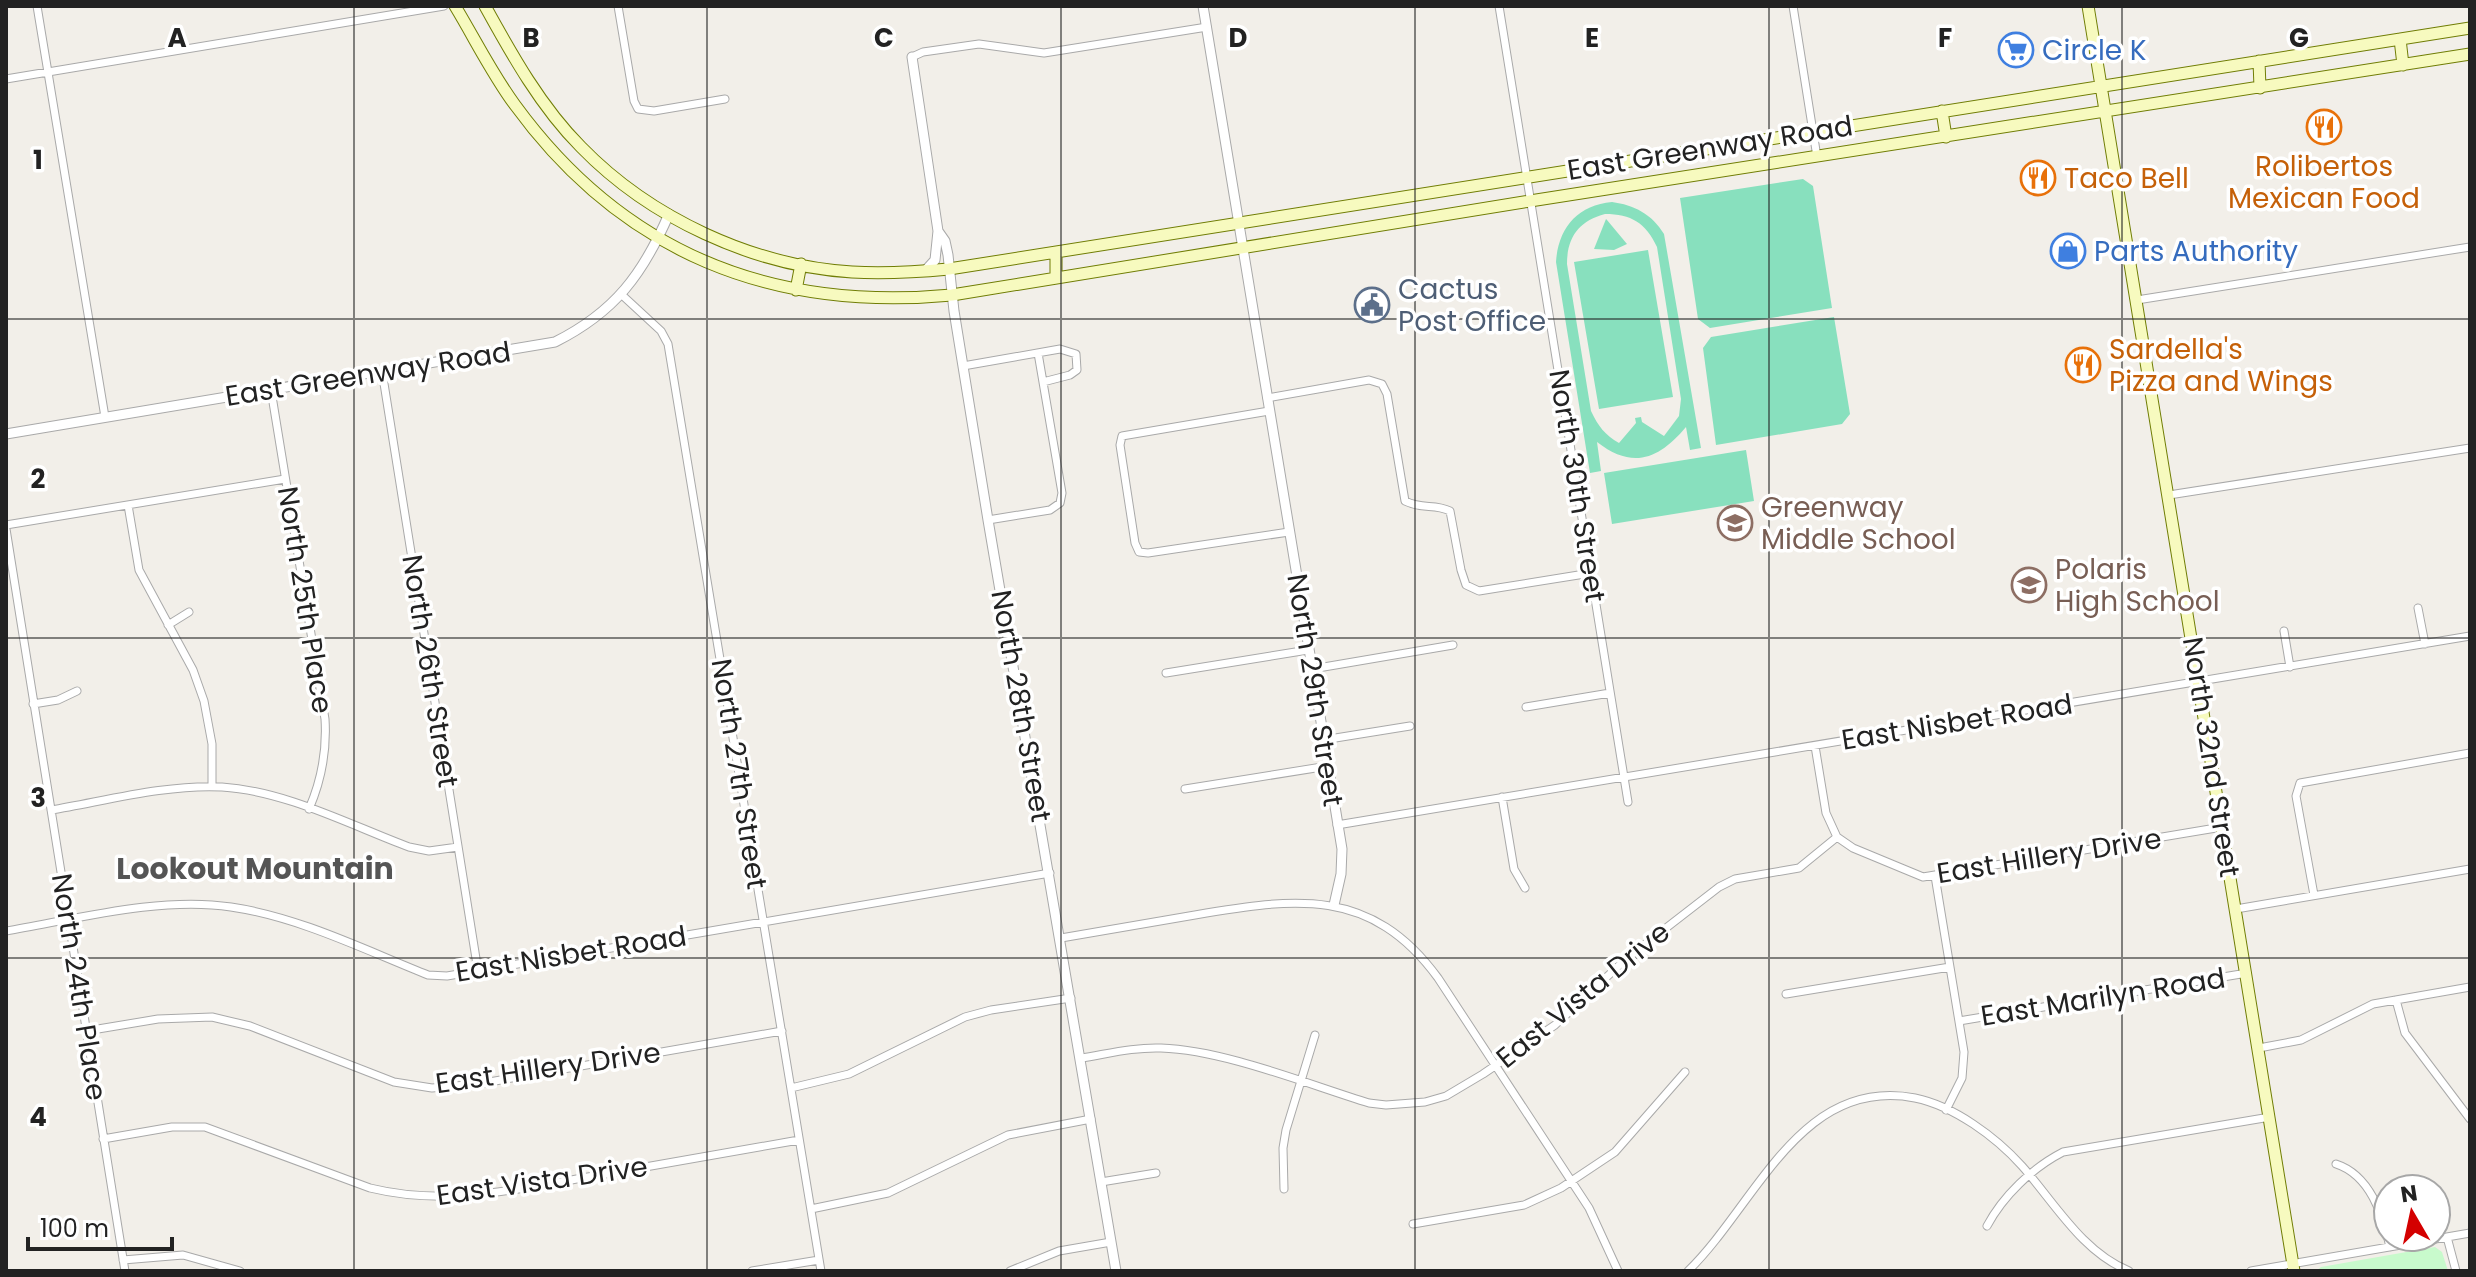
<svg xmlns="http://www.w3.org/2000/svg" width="2476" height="1277" font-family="Poppins,sans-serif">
  <rect width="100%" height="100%" fill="#f2efe9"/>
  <path fill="#c8facc" d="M2435 1247 2442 1252 2448 1271H2316L2321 1267Z"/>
  <path fill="#88e0be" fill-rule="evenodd" d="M1803 179 1813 186 1832 308 1710 328 1698 319 1680 198Z
    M1612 202C1634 205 1652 214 1664 234L1701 448 1690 450 1686 427C1659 459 1633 470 1597 442L1601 471 1590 473 1556 262C1558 229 1577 205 1612 202ZM1605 214C1631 214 1646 223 1657 247L1681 399 1679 416 1664 436 1642 422 1641 417 1635 418 1636 423 1619 443C1605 435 1598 426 1591 411L1567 264C1567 237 1579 221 1605 214Z
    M1606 219 1607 220 1627 244 1614 250 1594 249Z
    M1648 250 1673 397 1599 409 1574 262Z
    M1834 317 1850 414 1842 424 1716 445 1703 348 1711 337Z
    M1746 450 1754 501 1612 524 1604 473Z"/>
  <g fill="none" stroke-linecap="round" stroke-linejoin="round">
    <g stroke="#a9a9a9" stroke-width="9">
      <path id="minor" d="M37 6 105 417
        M618 6 634 101 638 109 654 111 725 99
        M1499 6 1628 802
        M1793 6 1817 157
        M912 57 923 52 979 44 1044 53 1207 27
        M6 79 444 6
        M622 295 661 331 668 344 821 1271
        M2137 300 2470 247
        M963 366 1060 349 1076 354 1077 370 1070 375 1043 382
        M382 371 478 971
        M271 390 325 719C327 751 322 779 309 809
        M1267 398 1369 380 1382 384 1387 394 1405 501C1423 510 1434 503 1450 511L1461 570 1466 585 1479 591 1591 573
        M1269 411 1122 436 1120 445 1135 543 1139 552 1148 553 1289 532
        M2169 495 2470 448
        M128 505 139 570 193 670 204 701 212 744V787
        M988 520 1050 510 1060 503 1062 493 1038 353
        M6 525 285 479
        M6 529 125 1271
        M2418 608 2425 644
        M168 625 189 612
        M2284 631 2290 667
        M1312 669 1453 645
        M1166 673 1308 650
        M33 704 58 700 77 691
        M1526 707 1610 693
        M1323 740 1410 726
        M1815 746 1826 813 1837 837 1853 848 1923 877 2222 827
        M1185 789 1328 766
        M1502 797 1514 869 1525 888
        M51 810C105 801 167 784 222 787 286 791 350 825 409 847L429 851 458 847
        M1337 825 2470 636
        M1935 876 1964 1052 1962 1078 1946 1110
        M2314 895 2296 796 2300 783 2470 753
        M2236 909 2470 869
        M6 931C76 919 161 896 231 907 299 917 365 950 428 975L447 976 1050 873
        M1061 938C1106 930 1150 923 1195 915 1294 898 1371 886 1438 978L1589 1208 1618 1271
        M1786 994 1950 967
        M2396 1000 2405 1033 2470 1119
        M1959 1021 2247 973
        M86 1031 158 1019 212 1017 250 1026 394 1082 432 1088 478 1084 782 1031
        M2259 1048 2301 1040 2373 1004 2470 987
        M1081 1058C1107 1054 1134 1047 1161 1048 1224 1050 1307 1084 1369 1103L1386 1105 1425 1102 1446 1096 1483 1074 1555 1025 1626 959 1719 887 1735 879 1799 868 1837 837
        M791 1088 849 1074 965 1017 991 1010 1071 998
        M103 1139 172 1127H205L370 1188C448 1207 517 1189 594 1176 663 1164 731 1152 799 1140
        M2336 1164C2370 1175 2383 1215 2390 1247
        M1101 1182 1156 1173
        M1284 1189 1283 1148 1286 1130 1315 1035
        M811 1209 888 1193 1008 1135 1091 1119
        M1413 1224 1524 1205 1561 1188 1615 1152 1685 1072
        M1987 1226C2003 1196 2032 1168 2063 1152L2270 1117
        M2447 1237 2456 1271
        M123 1260 183 1255 240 1271
        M752 1271 819 1260
        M1010 1271 1059 1251 1111 1242
        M1688 1271C1756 1205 1800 1076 1915 1098 1954 1106 1996 1137 2022 1166 2054 1202 2082 1252 2129 1271
        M2251 1271 2470 1233"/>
    </g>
    <g stroke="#a9a9a9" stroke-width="11">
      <path id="tertiary" d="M1203 6 1342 849 1341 874 1334 905
        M912 57 938 231 935 260 925 271
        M938 231 945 241 948 255 954 311 988 520 1116 1271
        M6 434 555 342C615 312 643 274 669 214"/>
    </g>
    <g stroke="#707d05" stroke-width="13">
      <path id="secondary" d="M455 6C475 39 492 74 515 105 623 253 772 312 952 295L1530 201 2470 54
        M485 6C512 55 541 107 581 147 650 218 753 266 852 272 885 274 917 272 949 269L2470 28
        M2088 6 2294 1271
        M2400 39 2403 65
        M2259 61 2260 88
        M1942 111 1946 137
        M1056 252V278
        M796 290 801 264"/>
    </g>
    <use href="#minor" stroke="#fff" stroke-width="7"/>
    <use href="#tertiary" stroke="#fff" stroke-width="9"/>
    <use href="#secondary" stroke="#f7fabf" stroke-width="11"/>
  </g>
  <path fill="none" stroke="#222" stroke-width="2" stroke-opacity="0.55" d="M354 6V1271M707 6V1271M1061 6V1271M1415 6V1271M1769 6V1271M2122 6V1271M6 319H2470M6 638H2470M6 958H2470"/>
  <defs>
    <g id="supermarket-ring" transform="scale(1.8)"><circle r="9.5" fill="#fff" stroke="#3f7fe0" stroke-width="1.5"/><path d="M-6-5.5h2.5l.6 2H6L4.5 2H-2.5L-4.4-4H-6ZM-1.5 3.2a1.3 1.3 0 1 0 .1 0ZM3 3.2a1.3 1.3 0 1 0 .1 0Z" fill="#3f7fe0"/></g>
    <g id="restaurant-ring" transform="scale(1.8)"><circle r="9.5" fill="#fff" stroke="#e8710a" stroke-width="1.5"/><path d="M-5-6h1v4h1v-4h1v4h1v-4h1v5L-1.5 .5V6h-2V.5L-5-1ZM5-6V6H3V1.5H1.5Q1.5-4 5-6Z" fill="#e8710a"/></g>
    <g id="shop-ring" transform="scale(1.8)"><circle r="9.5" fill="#fff" stroke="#3f7fe0" stroke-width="1.5"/><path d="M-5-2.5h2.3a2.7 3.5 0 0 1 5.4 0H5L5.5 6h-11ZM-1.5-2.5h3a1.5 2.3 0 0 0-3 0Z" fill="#3f7fe0"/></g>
    <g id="civic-ring" transform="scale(1.8)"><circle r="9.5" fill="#fff" stroke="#5c6f8a" stroke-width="1.5"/><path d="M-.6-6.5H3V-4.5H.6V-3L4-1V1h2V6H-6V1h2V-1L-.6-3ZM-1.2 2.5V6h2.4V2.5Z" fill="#5c6f8a"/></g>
    <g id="school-ring" transform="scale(1.8)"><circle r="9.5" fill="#fff" stroke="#8d6e63" stroke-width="1.5"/><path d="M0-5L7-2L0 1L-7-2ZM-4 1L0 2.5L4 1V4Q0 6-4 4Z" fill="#8d6e63"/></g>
  </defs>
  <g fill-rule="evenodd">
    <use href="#supermarket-ring" x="2016" y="50"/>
    <use href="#restaurant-ring" x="2324" y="127"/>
    <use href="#restaurant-ring" x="2038" y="178"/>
    <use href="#shop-ring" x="2068" y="251"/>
    <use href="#civic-ring" x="1372" y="305"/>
    <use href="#restaurant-ring" x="2083" y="365"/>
    <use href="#school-ring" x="1735" y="523"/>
    <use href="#school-ring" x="2029" y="585"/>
  </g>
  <g text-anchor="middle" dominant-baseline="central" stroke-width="7" stroke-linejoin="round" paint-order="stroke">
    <g font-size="28" fill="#366cbe" stroke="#fff" text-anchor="start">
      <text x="2042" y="50">Circle K</text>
      <text x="2094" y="251">Parts Authority</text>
    </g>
    <g font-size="28" fill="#222" stroke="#fff">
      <text transform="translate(1710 148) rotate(-9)">East Greenway Road</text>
      <text transform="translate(368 374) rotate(-9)">East Greenway Road</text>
      <text transform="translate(1577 486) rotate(81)">North 30th Street</text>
      <text transform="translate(305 600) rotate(81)">North 25th Place</text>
      <text transform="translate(430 671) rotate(81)">North 26th Street</text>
      <text transform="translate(1315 690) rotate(81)">North 29th Street</text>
      <text transform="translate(1021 706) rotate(80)">North 28th Street</text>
      <text transform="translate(1957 722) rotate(-9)">East Nisbet Road</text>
      <text transform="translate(2211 757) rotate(81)">North 32nd Street</text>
      <text transform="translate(739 774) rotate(81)">North 27th Street</text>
      <text transform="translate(2049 856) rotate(-9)">East Hillery Drive</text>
      <text transform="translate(571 954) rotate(-9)">East Nisbet Road</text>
      <text transform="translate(79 987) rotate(81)">North 24th Place</text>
      <text transform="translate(1583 995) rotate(-39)">East Vista Drive</text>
      <text transform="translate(2103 997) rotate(-9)">East Marilyn Road</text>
      <text transform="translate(548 1068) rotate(-8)">East Hillery Drive</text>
      <text transform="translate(542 1181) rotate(-8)">East Vista Drive</text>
    </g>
    <g font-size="28" fill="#c56008" stroke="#fff" text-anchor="start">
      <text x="2324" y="166" text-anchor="middle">Rolibertos<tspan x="2324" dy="32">Mexican Food</tspan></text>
      <text x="2064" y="178">Taco Bell</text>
      <text x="2109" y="349">Sardella's<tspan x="2109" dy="32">Pizza and Wings</tspan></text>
    </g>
    <g font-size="28" fill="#4e5e75" stroke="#fff" text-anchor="start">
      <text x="1398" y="289">Cactus<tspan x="1398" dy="32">Post Office</tspan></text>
    </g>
    <g font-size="28" fill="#785e54" stroke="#fff" text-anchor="start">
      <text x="1761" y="507">Greenway<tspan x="1761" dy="32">Middle School</tspan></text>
      <text x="2055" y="569">Polaris<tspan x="2055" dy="32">High School</tspan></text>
    </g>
    <g font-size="30" font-weight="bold" fill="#555" stroke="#fff">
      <text x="255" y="868">Lookout Mountain</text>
    </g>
  </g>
  <g font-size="26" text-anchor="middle" font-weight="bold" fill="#222" stroke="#fff" stroke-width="7" stroke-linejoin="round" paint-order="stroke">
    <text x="177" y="47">A</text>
    <text x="531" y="47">B</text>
    <text x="884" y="47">C</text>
    <text x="1238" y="47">D</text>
    <text x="1592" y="47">E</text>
    <text x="1945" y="47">F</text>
    <text x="2299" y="47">G</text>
    <text x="38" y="169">1</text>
    <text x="38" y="488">2</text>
    <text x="38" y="807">3</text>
    <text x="38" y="1126">4</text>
  </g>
  <rect width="2476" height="1277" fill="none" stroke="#222222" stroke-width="16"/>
  <g transform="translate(2412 1213) rotate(351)"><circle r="38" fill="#ffffff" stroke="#a7a7a7" stroke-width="2"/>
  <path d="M0-6L14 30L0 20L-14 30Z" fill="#d40000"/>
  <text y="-12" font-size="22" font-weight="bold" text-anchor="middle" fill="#222222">N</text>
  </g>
  <path d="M28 1237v12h144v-12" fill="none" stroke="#222222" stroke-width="4"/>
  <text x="40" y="1237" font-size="24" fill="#222222" stroke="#ffffff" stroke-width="6" paint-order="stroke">100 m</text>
</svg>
